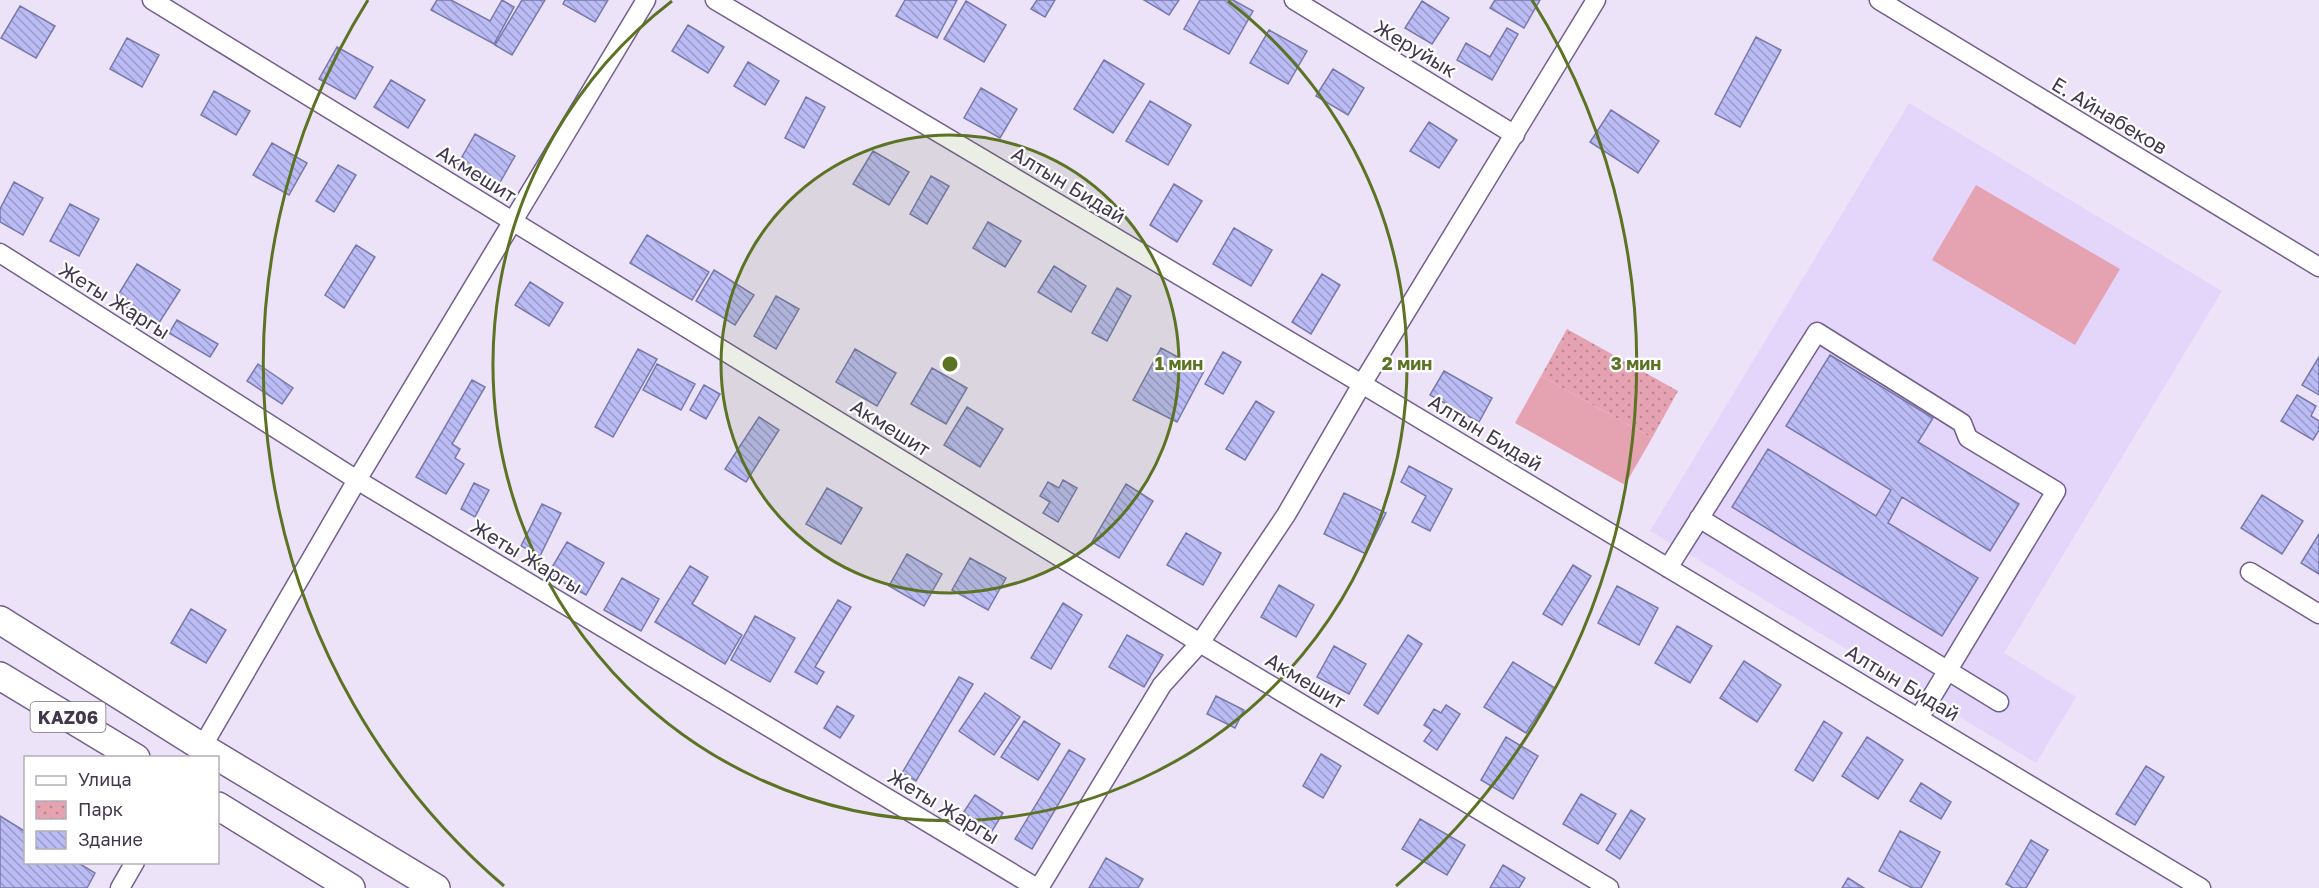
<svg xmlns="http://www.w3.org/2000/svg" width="2319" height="888" font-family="'Golos Text',sans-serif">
  <defs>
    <pattern id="park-dots" width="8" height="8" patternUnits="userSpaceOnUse" patternTransform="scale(1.5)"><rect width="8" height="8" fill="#e5a2b1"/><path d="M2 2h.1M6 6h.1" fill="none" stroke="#bb8592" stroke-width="1.8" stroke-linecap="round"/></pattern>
    <pattern id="building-back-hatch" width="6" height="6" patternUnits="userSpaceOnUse" patternTransform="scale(1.5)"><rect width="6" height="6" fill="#bbbcf6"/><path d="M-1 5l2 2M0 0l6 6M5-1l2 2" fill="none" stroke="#9a9ac9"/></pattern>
  </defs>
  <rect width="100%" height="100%" fill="#ece3f9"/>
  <path fill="#e4d6fa" d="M1909 103 2222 291 2004 653 2076 697 2036 763 1650 531Z"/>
  <path fill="#e5a2b1" d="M1976 185 2120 269 2075 345 1932 260Z
    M1541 376 1652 438 1625 485 1515 423Z"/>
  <path fill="url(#park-dots)" d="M1567 329 1678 391 1652 438 1541 376Z"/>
  <path fill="url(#building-back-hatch)" stroke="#7979ab" stroke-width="1.5" d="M437 0H451L490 21 502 0 514 7 494 44 431 10Z
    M522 0H545L512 55 495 45Z
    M565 0H608L595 22 563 4Z
    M905 0H957L937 38 896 16Z
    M1037 0H1055L1045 17 1031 9Z
    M1144 0H1179L1169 15Z
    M1200 0H1233L1253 11 1229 54 1184 29Z
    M1495 0H1540L1524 28 1490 8Z
    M966 1 1006 25 984 62 944 39Z
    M1422 1 1449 18 1432 44 1405 28Z
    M20 6 55 26 36 58 1 38Z
    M688 25 724 47 708 73 672 51Z
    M1507 28 1518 34 1492 80 1457 60 1466 43 1490 57Z
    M1269 30 1307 51 1288 84 1250 63Z
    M1756 37 1781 50 1740 127 1715 114Z
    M127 38 159 55 142 87 110 69Z
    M337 47 373 67 355 99 319 79Z
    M1104 60 1144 84 1113 133 1074 109Z
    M748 62 779 81 765 105 734 86Z
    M1333 69 1364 88 1348 115 1316 96Z
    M391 80 425 100 408 128 374 107Z
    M981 88 1017 109 1000 138 964 118Z
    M214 91 250 111 236 135 201 115Z
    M806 97 825 107 804 148 785 138Z
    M1150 101 1191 125 1168 165 1126 141Z
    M1611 110 1659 141 1638 173 1590 142Z
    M1429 122 1457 140 1439 168 1410 151Z
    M475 134 515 156 498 186 458 164Z
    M272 143 307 163 289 195 253 175Z
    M873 151 909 172 889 205 853 184Z
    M338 165 356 175 334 212 316 201Z
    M931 176 949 186 927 224 910 214Z
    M14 182 43 198 23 235 0 222V209Z
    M1174 184 1202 201 1177 242 1150 225Z
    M70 204 99 219 79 256 50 241Z
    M988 222 1021 241 1005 267 973 248Z
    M1234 228 1272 250 1251 286 1213 264Z
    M647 235 709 272 692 300 630 263Z
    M356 245 375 257 344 308 325 295Z
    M137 264 180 290 157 326 115 300Z
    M1054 266 1086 286 1071 312 1038 292Z
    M714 270 754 295 735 325 696 301Z
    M1322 274 1340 285 1311 334 1292 322Z
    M530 282 563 303 549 326 515 305Z
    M1117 288 1131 296 1107 341 1092 333Z
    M776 296 799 309 776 349 754 336Z
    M177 320 218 344 210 357 169 333Z
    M1161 348 1204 371 1177 422 1133 400Z
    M638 349 657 359 613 437 595 427Z
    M855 349 896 373 877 406 836 382Z
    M1223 352 1241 362 1223 394 1205 384Z
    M1830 355 1933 418 1918 442 2019 504 1990 551 1902 497 1888 523 1978 578 1942 636 1732 507 1768 449 1876 516 1891 490 1786 426Z
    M2319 357V395L2302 385Z
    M258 364 293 388 282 404 247 381Z
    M657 364 695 384 681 410 643 390Z
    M932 368 967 388 946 424 911 404Z
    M1444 371 1492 398 1479 422 1430 395Z
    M472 380 485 387 452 444 460 449 455 458 464 464 446 494 416 477Z
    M704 385 720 394 706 419 690 410Z
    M2297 395 2316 406 2311 416 2319 421V430L2313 440 2281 421Z
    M1256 401 1274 412 1245 460 1226 449Z
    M967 407 1003 429 980 467 944 445Z
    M759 417 779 430 746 482 725 469Z
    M1409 466 1452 489 1430 531 1412 522 1426 496 1401 482Z
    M1063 480 1077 488 1058 522 1043 513 1050 502 1040 496 1048 482 1059 488Z
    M474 483 489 490 475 517 461 509Z
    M1126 484 1153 501 1119 558 1092 542Z
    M827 488 862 508 841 544 806 524Z
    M1344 493 1386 513 1366 554 1324 534Z
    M2262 495 2303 521 2282 554 2241 528Z
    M542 504 561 513 540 556 521 546Z
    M1186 533 1221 553 1203 585 1167 565Z
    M2319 534V574L2301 563Z
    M567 542 604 563 586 595 548 574Z
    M907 554 942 574 924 606 889 586Z
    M970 558 1006 578 988 610 952 590Z
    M1573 565 1591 576 1562 625 1543 614Z
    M690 566 708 577 692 604 742 635 725 664 655 622Z
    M622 578 659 599 641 631 604 610Z
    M1279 585 1314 605 1296 637 1261 617Z
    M1617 586 1658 608 1639 645 1598 623Z
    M838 600 851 607 815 667 824 672 817 684 795 672Z
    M1063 603 1082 615 1051 669 1031 658Z
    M191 609 226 630 206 663 171 643Z
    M755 616 795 638 770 682 731 660Z
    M1677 626 1712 646 1690 683 1655 663Z
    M1127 635 1163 655 1144 687 1109 667Z
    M1408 635 1422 644 1378 714 1364 705Z
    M1334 646 1366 664 1349 694 1317 677Z
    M1744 661 1781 685 1757 722 1720 698Z
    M1513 662 1555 688 1526 733 1484 707Z
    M959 677 973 684 916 781 902 773Z
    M985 693 1020 717 994 755 959 731Z
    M1216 696 1244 710 1235 728 1207 714Z
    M1446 705 1460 714 1437 750 1424 741 1432 730 1424 725 1434 709 1441 713Z
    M837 706 854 716 840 738 824 728Z
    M1024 721 1060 744 1038 780 1001 757Z
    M1824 721 1842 733 1813 781 1795 770Z
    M1506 737 1538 756 1513 799 1481 780Z
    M1867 737 1903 760 1878 799 1842 776Z
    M1069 750 1085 759 1032 849 1015 839Z
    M1321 754 1341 766 1323 798 1303 786Z
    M2146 766 2164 777 2135 825 2116 814Z
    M1921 783 1951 802 1941 819 1910 801Z
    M1581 794 1616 814 1598 844 1563 824Z
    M975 795 1003 813 992 831 963 813Z
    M1631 810 1645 819 1620 859 1606 850Z
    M0 816 26 832V862H77L95 873 87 888H0Z
    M1420 819 1465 845 1447 875 1402 849Z
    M1900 831 1940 852 1921 888H1912L1879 871Z
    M2031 840 2048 850 2026 888H2013L2006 884Z
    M1106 858 1143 879 1138 888H1089Z
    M1503 865 1525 878 1519 888H1490Z
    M1848 878 1864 888H1842Z"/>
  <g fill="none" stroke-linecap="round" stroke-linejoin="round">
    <g stroke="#735f8d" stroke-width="21">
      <path id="minor" d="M152 0 1200 643 1609 888
        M715 0 1362 384 2201 888
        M1294 0 1515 135
        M1879 0 2319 267
        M0 253 357 480 1037 888
        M1699 518 1999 702
        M1668 568 1817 332 1962 423 1968 438 2056 491 1919 718
        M2250 572 2319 614
        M202 747 357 480 646 0
        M120 888 135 862
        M1039 888 1162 685 1200 643 1286 515 1362 384 1596 0"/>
    </g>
    <g stroke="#735f8d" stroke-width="30">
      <path id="highway" d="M0 620 202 747 436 888
        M0 676 136 758
        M218 806 351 888"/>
    </g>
    <use href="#minor" stroke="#fff" stroke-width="18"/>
    <use href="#highway" stroke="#fff" stroke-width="27"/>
  </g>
  <circle cx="950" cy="364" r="229" fill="#5c7323" fill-opacity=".12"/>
  <g fill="none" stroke="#5c7323" stroke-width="3">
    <circle cx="950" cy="364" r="229"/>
    <path d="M1228 1A457 457 0 1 1 672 1"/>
    <path d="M504 886A686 686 0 0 1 368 0M1532 0A686 686 0 0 1 1396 886"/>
  </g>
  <g text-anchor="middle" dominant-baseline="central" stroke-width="4.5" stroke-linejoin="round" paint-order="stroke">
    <rect fill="#fff" stroke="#7a7482" stroke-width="1.5" x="30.5" y="702" width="75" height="30" rx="4.5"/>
    <g font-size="18" font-weight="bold" fill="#41384d">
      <text x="68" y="717">KАZ06</text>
    </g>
    <g font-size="20" fill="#41384d" stroke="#fff">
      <text transform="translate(1416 48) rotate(31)">Жеруйык</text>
      <text transform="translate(2110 115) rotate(31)">Е. Айнабеков</text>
      <text transform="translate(477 173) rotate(32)">Акмешит</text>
      <text transform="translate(1069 184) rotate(31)">Алтын Бидай</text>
      <text transform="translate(115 300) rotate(32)">Жеты Жаргы</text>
      <text transform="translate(891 427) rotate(32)">Акмешит</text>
      <text transform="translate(1486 432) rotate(31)">Алтын Бидай</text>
      <text transform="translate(527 556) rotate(31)">Жеты Жаргы</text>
      <text transform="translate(1306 680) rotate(31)">Акмешит</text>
      <text transform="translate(1903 682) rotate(31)">Алтын Бидай</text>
      <text transform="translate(944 806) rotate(31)">Жеты Жаргы</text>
    </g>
  </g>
  <circle cx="950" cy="364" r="9" fill="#5c7323" stroke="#fff" stroke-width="3"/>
  <g font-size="18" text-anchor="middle" font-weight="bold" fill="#5c7323" stroke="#fff" stroke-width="4.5" stroke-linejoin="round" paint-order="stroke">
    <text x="1179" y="370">1 мин</text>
    <text x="1407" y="370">2 мин</text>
    <text x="1636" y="370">3 мин</text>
  </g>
  <rect x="24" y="756" width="195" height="108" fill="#ffffff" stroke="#b3afb8" stroke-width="1.5"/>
  <rect x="36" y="776" width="30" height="9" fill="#ffffff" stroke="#b3afb8" stroke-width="1.5"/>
  <text x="78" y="786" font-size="18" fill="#41384d">Улица</text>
  <rect x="36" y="801" width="30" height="18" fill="url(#park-dots)" stroke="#b3afb8" stroke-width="1.5"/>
  <text x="78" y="816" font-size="18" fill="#41384d">Парк</text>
  <rect x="36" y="831" width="30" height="18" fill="url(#building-back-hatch)" stroke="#b3afb8" stroke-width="1.5"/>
  <text x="78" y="846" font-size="18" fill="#41384d">Здание</text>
</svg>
